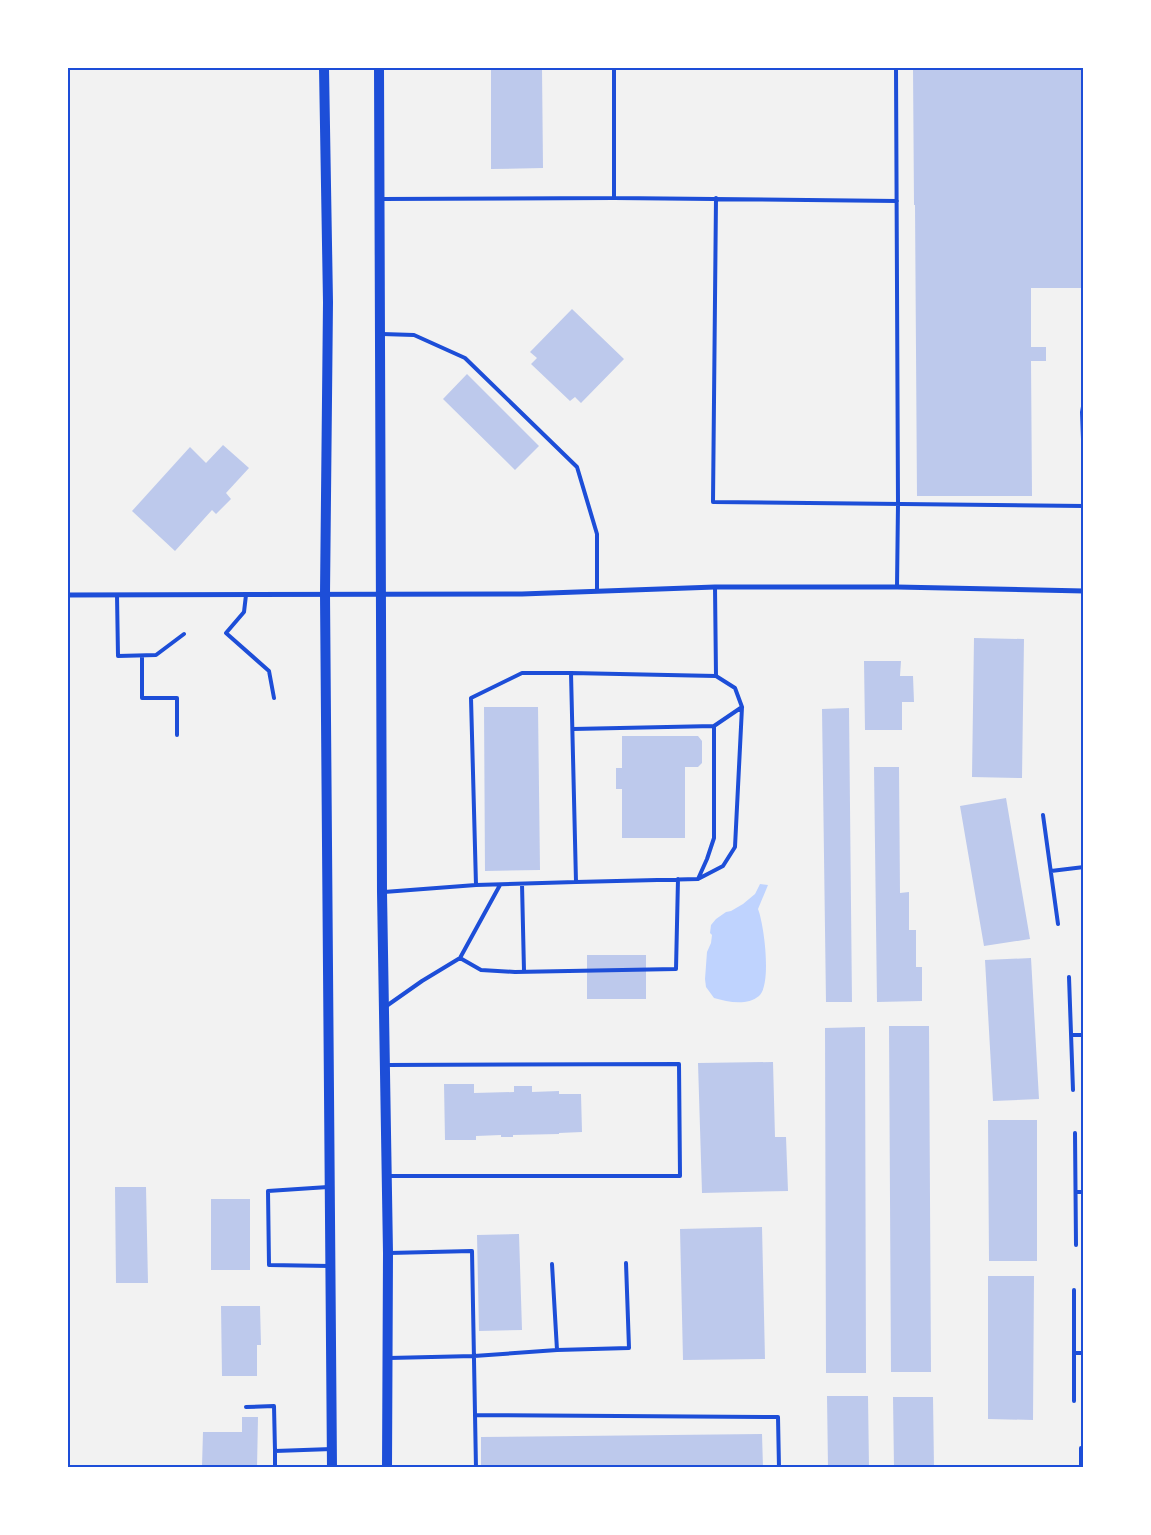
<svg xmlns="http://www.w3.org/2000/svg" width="1151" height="1535" font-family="Manrope,sans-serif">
  <rect width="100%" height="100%" fill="#f2f2f2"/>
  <path fill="#bfd3fe" d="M760 884 768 885 758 909C764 924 772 985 759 996 747 1006 728 1002 714 998L706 987 705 979 707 952 711 943 712 935 710 933 711 925 716 919 726 912 731 911 743 904 755 894Z"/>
  <path fill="#bdc9ec" d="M491 68H542L543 168 491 169Z
    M913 68H1084V288H1031V347H1046V361H1031L1032 496H917L915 205H914Z
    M572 309 624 359 581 403 575 397 570 401 531 364 537 358 530 352Z
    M467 374 539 446 515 470 443 399Z
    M223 445 249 468 226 493 231 499 216 514 212 510 175 551 132 511 190 447 206 463Z
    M974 638 1024 639 1022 778 972 777Z
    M864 661H901L900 676H913L914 702H902V730H865Z
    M484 707H538L540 870 485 871Z
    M849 708 852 1002H826L822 709Z
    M622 736H698L702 741V763L698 767H685V838H622V789H616V768H622Z
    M874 767H899L900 893 909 892V930H916V967H922V1001L877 1002Z
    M1006 798 1030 939 984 946 960 806Z
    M587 955H646V999H587Z
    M1031 958 1039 1099 993 1101 985 960Z
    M889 1026H929L931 1372H891Z
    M865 1027 866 1373H826L825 1028Z
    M773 1062 775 1137H786L788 1191 702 1193 698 1063Z
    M444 1084H474V1093L514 1092V1086H532V1092L559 1091V1094H581L582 1132 559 1133V1134L513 1135V1137H501V1135L476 1136V1140H445Z
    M988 1120H1037V1261H989Z
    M115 1187H146L148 1283H116Z
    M211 1199H250V1270H211Z
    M762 1227 765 1359 683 1360 680 1229Z
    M519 1234 522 1330 479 1331 477 1235Z
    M988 1276H1034L1033 1420 988 1419Z
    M221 1306H260L261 1345H257V1376H222Z
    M827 1396H868L869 1468H828Z
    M893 1397H933L934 1468H894Z
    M242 1417H258L257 1468 202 1466 203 1432H242Z
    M762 1434 763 1468H481V1437Z"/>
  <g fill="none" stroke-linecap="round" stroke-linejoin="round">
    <path stroke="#1d4ed8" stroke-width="4" d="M614 68V198
      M896 68 898 504 897 587
      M716 198 713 502 1084 506
      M382 199 614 198 897 201
      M382 334 414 335 465 358 577 467 597 534V591
      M1084 401 1082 412 1084 466
      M117 595 118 656 156 655 184 634
      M246 595 244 612 226 633 269 671 274 698
      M142 656V698H177V735
      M571 673 716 676 715 587
      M714 726 742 707
      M573 729 714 726V838L707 859 698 879
      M1043 815 1058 924
      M1051 871 1084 867
      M576 882 698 879 723 866 735 847 742 707 735 688 716 676
      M522 884 524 971
      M384 892 476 885 576 882 571 673H522L471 698 476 885
      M460 958 481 970 515 972 676 969 678 879
      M1069 977 1073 1090
      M385 1007 422 981 460 958 500 885
      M1071 1035H1084
      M386 1065 679 1064 680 1176H387
      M1075 1133 1076 1245
      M328 1187 268 1191 269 1265 330 1266
      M1076 1192H1084
      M389 1253 472 1251 476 1468
      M1074 1290V1401
      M557 1350 629 1348 626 1263
      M1074 1353H1084
      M389 1358 474 1356 557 1350 552 1264
      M246 1407 274 1406 275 1451
      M475 1415 778 1417 779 1468
      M1081 1448V1468
      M275 1468V1451L332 1449"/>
    <path stroke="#1d4ed8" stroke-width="5" d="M68 595 522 594 715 587H897L1084 591"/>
    <path stroke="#1d4ed8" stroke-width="10" d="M324 68 328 302 325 594 332 1468
      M379 68 382 892 388 1253 387 1468"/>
  </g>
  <rect width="1151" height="1535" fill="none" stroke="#ffffff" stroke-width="138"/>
  <rect x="69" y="69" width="1013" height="1397" fill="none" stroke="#1d4ed8" stroke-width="2"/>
</svg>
